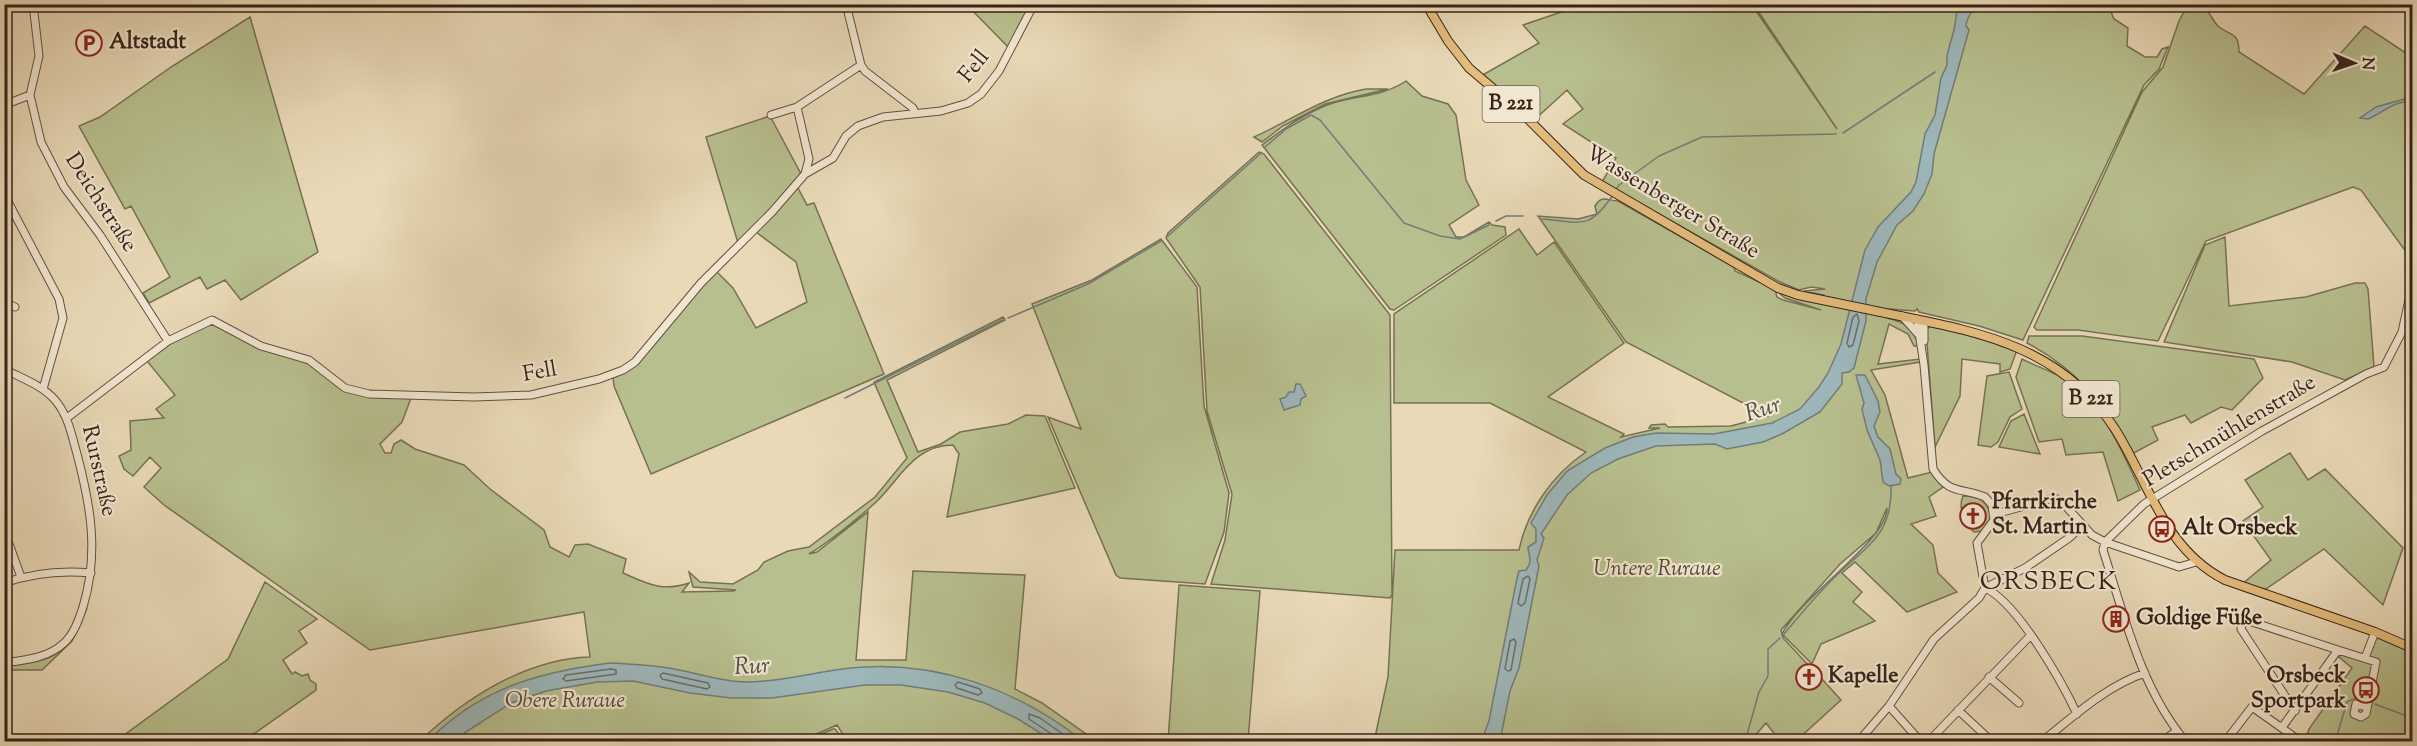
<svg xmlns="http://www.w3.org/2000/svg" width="2417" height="746" font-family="'Sorts Mill Goudy',serif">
  <rect width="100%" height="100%" fill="#e9d9b7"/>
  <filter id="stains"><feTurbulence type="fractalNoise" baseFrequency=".00333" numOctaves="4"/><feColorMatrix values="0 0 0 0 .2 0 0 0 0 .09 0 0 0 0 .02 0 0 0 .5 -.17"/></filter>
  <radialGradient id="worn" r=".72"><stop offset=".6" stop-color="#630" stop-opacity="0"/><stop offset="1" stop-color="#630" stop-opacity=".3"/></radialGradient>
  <path fill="#b8bf8e" stroke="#767154" stroke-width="1.5" d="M967 5H1020L1026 12 1008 47Z
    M1582 5H1752L1837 129 1754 5H2108L2114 19 2128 28 2127 46 2145 57H2157L2162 49 2168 47 2159 69 2144 85 2023 340 1979 326 1919 312 1917 309 1915 311 1889 309 1887 318C1905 322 1914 329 1919 346H1914L1908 334 1889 324 1878 364 1920 359V362L1871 370 1885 395 1908 478 1932 472 1943 487 1929 497 1936 516 1911 524 1933 545 1938 573 1957 592 1907 612 1855 562 1842 573 1862 592 1853 602 1875 621 1821 644 1812 664 1782 634C1799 598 1888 540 1887 508L1876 533 1840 564 1781 630 1783 638 1811 668 1802 676 1810 687 1821 678 1841 700 1796 741H1780L1766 723 1753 738 1756 741 1374 742 1388 677 1395 550H1519C1527 511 1553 474 1586 452L1490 403H1394V314L1519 229 1537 255 1554 242 1624 343 1548 397 1624 434 1621 437 1660 428H1649L1651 425 1665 424 1668 427 1731 426 1772 415H1766L1626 342 1538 216 1578 219 1597 214 1595 206C1602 194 1608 201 1618 201L1734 267 1735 271 1775 289 1777 297 1783 300 1821 310 1785 298 1779 293 1823 303 1824 295 1804 291 1825 289 1811 287 1799 290 1780 282 1602 182 1616 158 1563 124 1583 109 1567 90 1533 121 1481 76 1539 43 1523 25Z
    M2188 5 2204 7C2210 12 2213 22 2219 27 2231 36 2239 32 2239 52L2304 94 2365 26 2412 57V260L2361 190 2353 187 2206 241 2158 341 2078 330H2037L2034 327 2142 92 2163 67 2179 21Z
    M250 17 318 252 241 300 225 280 207 289 200 277 149 303 143 293 170 277 131 206 125 209 79 126 100 117 171 67Z
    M1406 81 1422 96 1448 104 1456 115 1466 180 1479 205 1449 225 1456 237H1464L1489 222 1492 225 1505 227 1506 235 1394 310 1390 309 1262 145C1283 129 1305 113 1330 104 1357 95 1382 97 1406 81Z
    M1366 89H1388L1325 104 1283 126 1262 142 1254 137C1292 120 1324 96 1366 89Z
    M770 116 801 174 760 223 738 243 706 137Z
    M1259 152 1264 154 1390 315 1392 595 1390 598 1211 584 1225 540 1232 494 1207 411 1200 287 1166 238 1168 233Z
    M797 186 807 205 814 203 884 374 651 474 614 386 613 378 630 369 716 271 733 288 756 328 807 302 796 262 756 232Z
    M2225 237 2229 306 2306 297 2355 283H2365L2368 289 2374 367 2345 380 2292 362 2164 342 2205 245Z
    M1161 239 1197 287 1204 406 1229 493 1224 532 1205 584 1120 578 1116 575 1048 417 1081 429 1032 304 1092 280Z
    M1003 317 1005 320 887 380 918 452 941 444 960 432 1008 424 1026 415 1045 416 1075 488 947 517 959 454 953 445C913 445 899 481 875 503 860 517 826 544 809 554L817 552 868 512 856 660H906L913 571 1025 575 1015 689 1042 703 1096 741H847L837 725 798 742 420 741C465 698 526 659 590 657L584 612 370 650 164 505 144 487 161 468 150 457 133 476 124 469 119 456 131 450 130 421 164 418 156 409 175 395 147 361 180 337 210 324 220 325 234 333 315 365 339 387 411 398 402 422 380 444 385 453H391L394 444 401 440 415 449 464 465 490 489 544 530 550 547 569 557 575 545 588 544 626 559 623 573C648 584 662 592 689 583L682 592 733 591 736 590 693 587 689 572 700 582 733 584 758 570 764 562 788 551 809 547 875 497 907 458 874 382Z
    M1930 326 1963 333 2017 350 2010 369 2000 372V364L1962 359 1960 396 1935 447 1926 331Z
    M2029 336H2082L2254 359 2263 378 2232 410 2221 407 2191 423 2185 415 2152 427 2158 440 2132 454C2111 408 2073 367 2027 343Z
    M2022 359C2035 366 2052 371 2064 379 2103 405 2122 450 2140 490L2118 501 2103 452 2066 455 2062 439 2039 442 2016 377Z
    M2009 372 2022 409 2010 417 1998 442 1991 447 1978 445 1987 376Z
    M2024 414 2040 454 1999 447 2011 421Z
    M2290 453 2308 480 2325 469 2403 548 2383 605 2324 549 2266 589 2242 584 2271 560 2243 521 2263 507 2245 480Z
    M1963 496C1979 496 1987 501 1992 517L1982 531 1974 532C1964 525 1958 506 1963 496Z
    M265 582 317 619 299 631 307 643 283 660 292 674 295 672 302 676 308 674 310 680 316 684V690L244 741H116L228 659Z
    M1179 585 1260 591 1248 741H1168Z
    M87 608 72 641 42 670H5V666C27 663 55 663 68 641 75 631 78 617 87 608Z
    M2376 637 2412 653V741L2305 742 2309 729 2352 668 2339 657 2341 654 2367 662Z
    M835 729 845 741H804L833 729Z"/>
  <path fill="#9db7ba" stroke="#737c7a" stroke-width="1.5" d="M1958 5H1973C1973 13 1966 18 1966 26L1969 30 1934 154 1932 174 1924 194 1913 211 1897 225 1877 262 1866 299V321L1854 368 1849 372 1842 373V384L1820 412 1782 434 1763 442 1727 449 1715 444 1656 446 1618 459 1591 473 1567 495 1541 534 1544 538 1537 560 1539 566 1519 668 1510 691 1500 741 1481 742 1489 721 1517 578 1519 571 1526 570C1534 560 1528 556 1528 547L1536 542V529L1531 523 1547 495 1567 471 1605 448 1633 437 1656 433 1714 434 1772 423 1800 409 1819 387 1828 373 1841 344 1865 250 1878 227 1911 192 1916 182 1925 134 1935 115 1941 78 1947 65V55L1954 30Z
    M2412 97V103C2397 98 2381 114 2368 119L2360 118 2376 107Z
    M1856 375H1865L1878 401 1880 412 1874 426 1878 437 1890 449 1896 474 1901 479 1900 484 1889 486 1883 482 1880 460 1867 430 1862 409 1864 403Z
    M1296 384H1300L1306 396 1301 399 1300 405 1284 410 1280 399 1286 397 1289 392H1294Z
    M610 663C631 664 653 665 674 669 698 673 721 682 746 682 781 682 815 672 850 668 935 659 1017 689 1083 741H1053L1018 719 985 703 948 692 901 685H865L772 698H731L690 693 633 681 597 682 546 691 511 703 452 741H428C480 688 539 672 610 663Z"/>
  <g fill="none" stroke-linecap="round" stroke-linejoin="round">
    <path stroke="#696d6a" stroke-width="1.5" d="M1857 314 1859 321 1853 345 1849 347 1847 343 1853 317Z
      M1528 576 1530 579 1525 603 1521 606 1518 603 1523 579Z
      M1514 639 1516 642 1511 670 1508 671 1505 669 1510 641Z
      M611 669 616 670V674L566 681 563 679 566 675Z
      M663 673 708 683 710 687 707 689 662 679 660 675Z
      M958 682 980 689 982 693 978 695 957 688 955 685Z
      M1055 742 1053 735 1029 719V714L1040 718 1074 742"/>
    <path stroke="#737c7a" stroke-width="1.5" d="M1843 133 1935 72
      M1265 147 1286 129 1311 115 1320 120 1404 223 1440 236 1460 239 1489 225
      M1615 191 1619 185 1659 156 1702 137 1836 134
      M1542 219C1583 222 1588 231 1613 195
      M1496 221 1506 216H1523
      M1168 236 1260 154
      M1008 318 1088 284 1161 241
      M845 398 1002 320
      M1784 634C1801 614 1818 593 1837 575 1868 545 1893 534 1891 485
      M2375 704 2412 718
      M1745 742 1759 692 1768 676V649L1780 638
      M2335 742 2347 702 2356 698"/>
    <g stroke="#625040" stroke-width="9">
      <path id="minor" d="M33 4 39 56 30 95 41 142 64 187 100 235 168 341
        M846 4 861 65
        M4 105 30 95
        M771 115 797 107
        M805 174 809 159 797 107 861 65 865 71 913 108 915 113
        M4 194 59 299 63 318 43 389
        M4 302 15 307
        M1902 316 1918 334
        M1917 319 1924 365 1933 469C1950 496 1961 487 1985 497L1992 505 1994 520 1977 543 1985 588
        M1924 341V321
        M4 369C21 378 42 385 55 400 68 415 72 436 77 454 91 507 99 554 83 607 79 619 74 634 64 643 48 658 26 660 4 663
        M67 418 168 341 212 320 261 346 309 360 345 388 369 394 474 397 531 395 599 379 623 370 635 362 701 283 772 212 805 174 833 158 846 136 858 126 883 117 941 111 968 103 981 94 999 71 1034 4
        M1995 514 2054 498 2061 501 2092 535 2105 542 2179 567 2196 562
        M4 530 21 577
        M2105 542 2144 504 2262 431 2366 374 2384 367 2402 332 2412 286
        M2105 542 2103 550C2124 615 2141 689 2186 742
        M4 583C33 573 60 570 91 573
        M1985 588C2017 602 2062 682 2077 714
        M2338 650 2376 662 2366 714 2361 717 2354 714 2356 704 2366 707
        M2365 658 2375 632
        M1989 677 2019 703
        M1889 706 1921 742
        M1958 710 1987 737
        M2279 726 2300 741
        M1858 742 1889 706 1934 639 1979 598 1985 588 2025 568 2069 538 2082 526
        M1928 742 2030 636
        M2041 742C2073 717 2106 686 2145 673
        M2161 742 2177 731
        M2225 742 2252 707 2279 726H2283L2338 650 2243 619 2241 629 2295 711"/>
    </g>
    <g stroke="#352319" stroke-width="10">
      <path id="major" d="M1426 4 1448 41 1469 68 1522 113 1584 175 1778 288 1798 295C1832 302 1866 309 1900 316 1986 333 2064 350 2115 429 2149 483 2164 549 2225 580L2375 632 2412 648"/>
    </g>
    <use href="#minor" stroke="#f1e6d0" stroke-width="7"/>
    <use href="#major" stroke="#e4bc7c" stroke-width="8"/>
  </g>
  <defs>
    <g id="parking-ring" transform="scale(1.35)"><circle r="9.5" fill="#f1e6d0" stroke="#8f2418" stroke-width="1.5"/><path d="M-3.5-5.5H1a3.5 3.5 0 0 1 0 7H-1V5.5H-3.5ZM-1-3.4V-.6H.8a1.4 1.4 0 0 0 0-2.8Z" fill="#8f2418"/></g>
    <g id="church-ring" transform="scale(1.35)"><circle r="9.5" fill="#f1e6d0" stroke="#8f2418" stroke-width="1.5"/><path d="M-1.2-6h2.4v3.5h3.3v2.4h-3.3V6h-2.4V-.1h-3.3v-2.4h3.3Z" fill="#8f2418"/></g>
    <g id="bus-ring" transform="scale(1.35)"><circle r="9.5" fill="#f1e6d0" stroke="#8f2418" stroke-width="1.5"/><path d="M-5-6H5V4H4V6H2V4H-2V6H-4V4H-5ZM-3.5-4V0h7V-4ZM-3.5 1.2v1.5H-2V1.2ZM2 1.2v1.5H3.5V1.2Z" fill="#8f2418"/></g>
    <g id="building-ring" transform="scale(1.35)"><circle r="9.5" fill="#f1e6d0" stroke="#8f2418" stroke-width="1.5"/><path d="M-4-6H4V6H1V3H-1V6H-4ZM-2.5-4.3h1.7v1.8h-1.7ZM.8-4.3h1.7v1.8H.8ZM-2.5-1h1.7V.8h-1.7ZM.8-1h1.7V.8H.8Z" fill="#8f2418"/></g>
  </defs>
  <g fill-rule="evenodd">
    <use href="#parking-ring" x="89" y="43"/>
    <use href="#church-ring" x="1973" y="516"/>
    <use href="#bus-ring" x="2162" y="529"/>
    <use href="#building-ring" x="2116" y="619"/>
    <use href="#church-ring" x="1809" y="677"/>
    <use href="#bus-ring" x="2366" y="690"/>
  </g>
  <g text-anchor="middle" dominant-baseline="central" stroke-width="4.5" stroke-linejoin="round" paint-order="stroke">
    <g fill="#f1e6d0" stroke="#6d5e50" stroke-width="1.5">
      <rect x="1482.5" y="86" width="57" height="36" rx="4.5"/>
      <rect x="2062.5" y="381" width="57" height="36" rx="4.5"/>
    </g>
    <g font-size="21" font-weight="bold" fill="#352319">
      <text x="1511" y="104">B 221</text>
      <text x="2091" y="399">B 221</text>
    </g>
    <g font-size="22" font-weight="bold" fill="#352319" stroke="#f1e6d0" text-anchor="start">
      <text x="109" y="43">Altstadt</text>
      <text x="1992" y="503">Pfarrkirche<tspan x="1992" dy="25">St. Martin</tspan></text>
      <text x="2182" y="529">Alt Orsbeck</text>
      <text x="2136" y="619">Goldige Füße</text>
      <text x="1828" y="677">Kapelle</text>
      <text x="2346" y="677" text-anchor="end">Orsbeck<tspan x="2346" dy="25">Sportpark</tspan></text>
    </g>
    <g font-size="22" fill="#352319" stroke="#f1e6d0">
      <text transform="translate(975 67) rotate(-51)">Fell</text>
      <text transform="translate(100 203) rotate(57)">Deichstraße</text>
      <text transform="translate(1672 203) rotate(31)">Wassenberger Straße</text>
      <text transform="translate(540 373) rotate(-10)">Fell</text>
      <text transform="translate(2230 432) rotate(-31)">Pletschmühlenstraße</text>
      <text transform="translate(98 471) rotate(77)">Rurstraße</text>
    </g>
    <g font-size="22" font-style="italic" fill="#564a36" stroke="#f1e6d0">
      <text x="1657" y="570">Untere Ruraue</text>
      <text x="565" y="702">Obere Ruraue</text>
    </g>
    <g font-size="24" font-style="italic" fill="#544f49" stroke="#f1e6d0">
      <text transform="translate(1763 410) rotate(-18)">Rur</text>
      <text transform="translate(752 667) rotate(-3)">Rur</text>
    </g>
    <g font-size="26" letter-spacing="1.5" fill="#352319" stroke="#f1e6d0">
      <text x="2049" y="582">ORSBECK</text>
    </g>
  </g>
  <rect width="2417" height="746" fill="none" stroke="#e9d9b7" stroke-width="24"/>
  <rect x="6" y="6" width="2405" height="734" fill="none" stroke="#352319" stroke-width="3"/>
  <rect x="12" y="12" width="2393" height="722" fill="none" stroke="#352319" stroke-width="1.5"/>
  <g transform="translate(2354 63) rotate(92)" stroke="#f1e6d0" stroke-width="4.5" paint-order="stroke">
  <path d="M0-4.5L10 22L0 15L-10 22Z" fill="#352319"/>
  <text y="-9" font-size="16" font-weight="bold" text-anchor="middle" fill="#352319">N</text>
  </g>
  <rect width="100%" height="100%" filter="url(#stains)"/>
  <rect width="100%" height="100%" fill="url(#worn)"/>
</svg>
